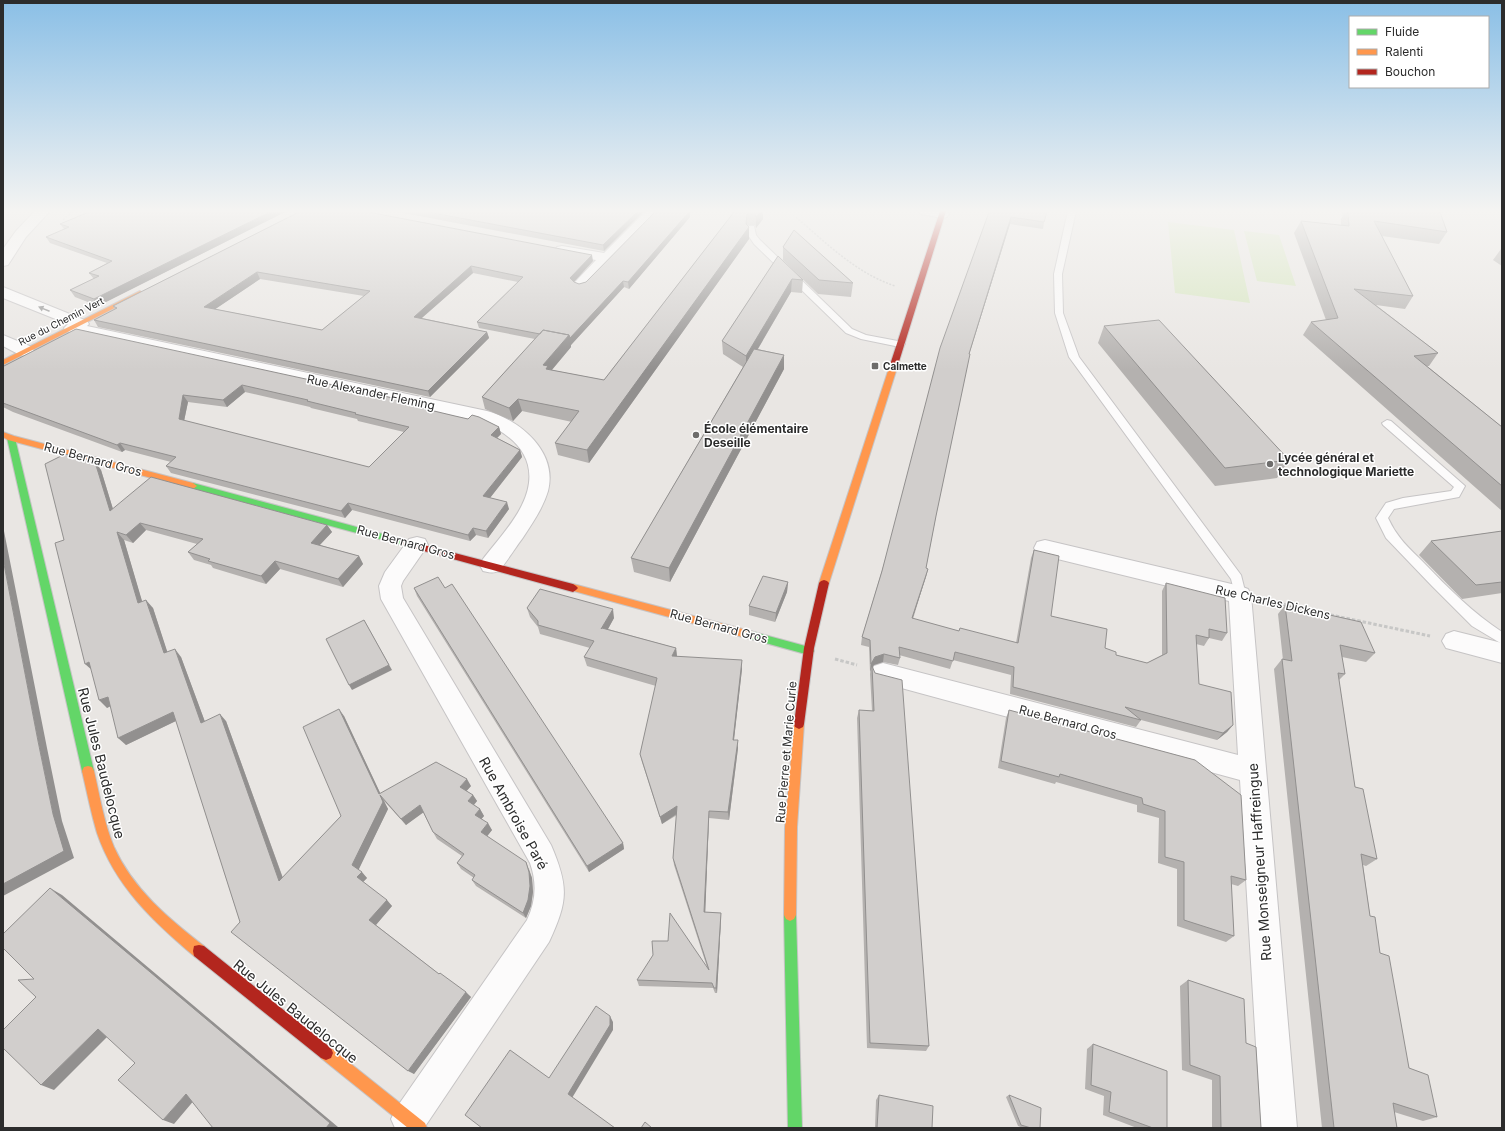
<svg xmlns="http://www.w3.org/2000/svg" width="1505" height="1131" font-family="Inter,sans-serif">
  <rect width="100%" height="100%" fill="#e9e6e3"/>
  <path fill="#d5e5bd" d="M1168 222 1234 230 1250 303 1175 293Z
    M1244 231 1279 235 1296 286 1257 281Z"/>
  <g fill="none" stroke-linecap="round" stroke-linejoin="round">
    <g stroke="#c6c4c5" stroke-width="2">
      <path id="lane" d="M1068 211H1076L1062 274 1063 313 1079 357 1241 575 1246 595 1244 598 1240 600 1236 598 1231 579 1069 357 1055 313 1054 274Z
        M748 226H754L756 235 760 240 852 329 866 335 903 342 905 344 903 346 900 347 861 339 846 333 754 244 748 235Z
        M1387 420 1391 421 1465 486 1459 497 1394 509 1388 518C1397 538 1409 548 1424 563 1448 588 1473 613 1502 632V644L1472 626 1432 586 1386 538 1376 518 1386 503 1403 498 1451 491 1454 487 1383 425 1382 423Z"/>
    </g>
    <g stroke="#c6c4c5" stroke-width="2">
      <path id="street" d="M35 211H50L26 237 8 265 3 266V249L16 231Z
        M646 211H660L586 287 581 289 576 287 573 284 576 281 596 260 557 253 555 250 557 247 562 246 604 253Z
        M920 211H947L949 214 947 217 942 218 921 214Z
        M3 287 87 321 89 324 87 326 487 411C520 420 558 452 548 491 543 508 532 524 522 539 517 545 503 568 498 571 493 574 488 572 483 571L480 565 483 559C496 542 513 524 522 505 542 464 519 437 482 422L66 331 64 328 68 324 3 298Z
        M3 335 32 347 34 351 32 355 26 356 20 355 3 346Z
        M417 537 425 539 428 545 403 581 401 586 403 598 551 845C569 887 568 901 549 942L424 1128H395L391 1119 397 1107 527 920C536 901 537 883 530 863L381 599 379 586 385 572 409 539Z
        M1045 540 1240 586 1248 589 1251 595 1297 1128H1261L1240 780 883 683 874 680 871 673 874 666 883 663 1238 755 1229 601 1037 554 1034 548 1037 542Z
        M1454 631 1502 643V663L1446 648 1442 641 1446 634Z"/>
    </g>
    <g stroke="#c6c4c5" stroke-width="2">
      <path id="fast" d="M8 436H11L15 438 94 771 92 775 88 776 84 775 82 771 7 438Z
        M193 483 405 540 409 543 405 546 190 488 189 486Z
        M750 631 809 647 812 648 814 651 812 654 809 655 747 638 745 635 747 632Z
        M790 909 794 911 796 915 802 1128H788L784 915 786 911Z"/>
    </g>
    <g stroke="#c6c4c5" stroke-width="2">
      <path id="slow" d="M140 291 143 293 142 294 3 365V360Z
        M893 366 897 368 829 583 827 585H821L819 583 889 368Z
        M3 432 14 436 193 483 197 486 193 489 8 440 3 437Z
        M573 584 750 631 753 632 755 635 753 638 750 639 570 590 568 588 570 586Z
        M799 719 803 721 804 724 797 827 796 915 794 919 790 921 786 919 784 915 785 827 794 724 795 721Z
        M88 766 92 767 94 771C100 797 104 823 114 847 133 889 169 919 204 946L205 951 204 956 199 957 194 956C153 921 115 886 97 833 91 813 87 792 82 771L84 767Z
        M326 1046 331 1048 425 1123 427 1128H408L321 1058 319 1053 321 1048Z"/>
    </g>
    <g stroke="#c6c4c5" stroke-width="2">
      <path id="jam" d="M940 211H946L897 368 893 370 889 368Z
        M405 540 573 584 576 586 578 588 576 590 573 592 402 545 401 543Z
        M824 580 827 581 829 583 814 648 804 724 803 727 799 729 795 727 794 724 804 648 819 583 821 581Z
        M199 945 204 946 331 1048 333 1053 331 1058 326 1060 321 1058 194 956 193 951 194 946Z"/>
    </g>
    <path stroke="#c7c7c6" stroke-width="1.5" stroke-dasharray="2 1.5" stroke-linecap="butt" d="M796 217C826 243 856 273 895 286
      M63 220 73 211"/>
    <path stroke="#c7c7c6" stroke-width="3" stroke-dasharray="3.5 2" stroke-linecap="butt" d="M1267 601 1287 605
      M1298 608 1430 636
      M835 659 857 665"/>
    <use href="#lane" fill="#fcfbfb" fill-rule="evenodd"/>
    <use href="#street" fill="#fcfbfb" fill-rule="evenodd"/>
    <use href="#fast" fill="#63d668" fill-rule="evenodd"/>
    <use href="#slow" fill="#ff974d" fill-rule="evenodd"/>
    <use href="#jam" fill="#b3261e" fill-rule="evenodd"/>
  </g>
  <path fill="#b4b1af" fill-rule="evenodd" d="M86 212H285L98 306 75 297 70 290 94 279 89 273 107 263 50 243 46 237 64 229 60 224 87 213Z
    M299 212 593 261 574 282 579 284 586 282 690 213V217L629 289 624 287 571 345V347L552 370 604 380 734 212H763V219L756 228 755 225H747L749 227V239L589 463 558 455 555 443 572 422 522 411 513 421 485 409 482 397 535 339 479 328 477 322 518 282 473 273 422 318 487 332 489 338 430 397 98 327 94 320 115 309 113 306ZM260 279 364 296 322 330 215 309Z
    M398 212H643L604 251Z
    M989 212 1044 222 1043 229 1010 224 969 354 936 516 926 568 928 569 913 619 959 631 1016 643 1031 558 1034 550 1051 616 1105 648 1116 655 1147 663 1162 655V591L1166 583 1227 633 1222 641 1209 638 1204 646 1196 644 1199 684 1233 725 1227 732 1217 740 1141 720 1136 727 1010 694 1011 675 953 660 950 669 899 655 900 658 898 665 883 662 874 665 872 667 929 1046 926 1051 867 1048 857 718 859 710 872 711 870 674 871 670 870 672 869 647 861 645 862 637Z
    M1342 212H1440L1447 232 1439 244 1382 236 1413 296 1405 309 1376 305 1438 353 1429 366H1427L1502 427V511L1303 335 1311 322 1326 320 1294 233 1301 221 1341 226V219L1343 215Z
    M783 247 853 283 851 297 818 294 783 260Z
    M1501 249H1502V266L1493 260Z
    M778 256 803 280 802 293 791 292 758 349 784 355V369L670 582 634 572 631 558 743 367 723 354 722 341Z
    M1104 326 1289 460 1277 478 1215 486 1098 343Z
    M76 329 417 407 499 427 501 434 497 438 520 450 522 457 490 498 509 509 488 538 476 535 470 541 352 510 345 518 171 473 166 466 171 462 125 450 122 452 13 412 3 407V366H4ZM245 392 310 407 311 408 357 419 358 421 404 432 369 467 184 421 188 402 227 407Z
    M95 462 101 470 113 509 327 525 332 532 320 545 359 556 363 564 343 587 280 569 266 584 213 568 211 565 194 560 188 552 197 544 146 530 133 543 124 540 142 602 153 608 167 652 181 657 205 722 226 721 283 878 341 816 344 716 380 793 471 786 466 791 473 795 477 801 474 805 480 809 484 816 481 819 492 830 487 836 529 869 532 878 533 892 531 906 526 918 476 886 472 880 474 878 461 869 457 863 462 856 437 839 433 832 423 812 406 825 384 801 388 809 358 870 367 878 363 882 392 906 376 925 439 974 471 997 414 1074 240 922 176 721 126 745 110 706 107 708 64 540Z
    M1502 531V593L1462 599 1419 555 1431 541Z
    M788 582 787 592 775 622 749 615V606Z
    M414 588H445L623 843 624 849 589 872 417 596Z
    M1285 605 1375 653 1366 662 1342 657 1345 674 1339 680 1355 787 1377 859 1366 866 1363 865 1370 916 1380 953 1409 1068 1437 1117 1423 1121 1394 1112 1397 1128H1322L1274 669 1282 659 1283 660 1278 614Z
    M527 608 614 618 608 629 676 648 677 656 742 669 734 740 738 748 729 820 709 818 705 912 721 913V919L717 993H715L713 988 639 986 637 980 707 967 674 865 673 858 677 815 662 824 642 762 640 754 656 686 587 666 584 657 590 648 540 634 538 627 530 617Z
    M1009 710 1195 760 1246 880 1238 886 1231 884 1234 936 1226 942 1177 926V869L1158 863 1159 818 1137 812V805L1056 782 1055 784 998 768 1006 718Z
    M1188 980 1246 1043 1261 1128H1212V1080L1182 1070 1180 986Z
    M1093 1044 1167 1128H1137L1103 1115 1104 1096 1085 1089 1087 1049Z
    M879 1095 932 1128H875L876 1100Z
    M1009 1095 1040 1128H1023L1018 1126 1006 1097Z"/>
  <path fill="#92908f" d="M270 212H285L98 306 94 299Z
    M637 212H643L604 251 603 245Z
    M686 212H691L690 213V217L629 289 628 282Z
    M760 212H763V219L756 228V217Z
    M747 214V230L749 227V239L589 463 587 450Z
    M1011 217 1010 224 967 361 969 354Z
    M592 255 593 261 572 284 570 278Z
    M471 266 473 273 416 323 414 317Z
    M257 272 260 279 208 314 204 307Z
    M792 279 791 292 746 369V356Z
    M623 281 624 287 571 345V347L550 372 543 365 569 335Z
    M487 332 489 338 430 397 428 391Z
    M784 355V369L670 582 669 568Z
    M242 385 245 392 227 407 223 400Z
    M183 395 188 402 183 426 179 419Z
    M518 399 522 411 513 421 509 408Z
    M416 403 418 410 413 406Z
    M499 427 501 434 493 442 491 435Z
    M120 443 125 450 122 452 117 445Z
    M520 450 522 457 486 503 483 496Z
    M95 462 101 470 116 519 110 511Z
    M507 502 509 509 488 538 486 531Z
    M348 503 352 510 345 518 341 511Z
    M140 523 146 530 133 543 126 535Z
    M327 525 332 532 315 550 311 543Z
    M3 526 47 748 62 821 74 858 3 896V884L53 814 38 741 3 559Z
    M473 528 476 535 470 541 468 535Z
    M117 532 124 540 145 611 138 603Z
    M359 556 363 564 343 587 338 579Z
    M275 561 280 569 266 584 261 576Z
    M928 569 926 577 910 626 912 618Z
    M788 582 787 592 775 622 776 613Z
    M146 600 153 608 170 660 164 653Z
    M613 609 614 618 603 638 601 629Z
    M364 620 392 670 352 690 349 685Z
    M676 648 677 657 672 656Z
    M175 649 181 657 208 730 201 723Z
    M884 654 883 662 874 665 872 668V666L870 672 871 664 875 657Z
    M742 660V669L733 748V740Z
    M89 662 93 671 85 664Z
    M108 697 115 704 107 708 99 700Z
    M339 709 344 716 383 799 379 794Z
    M173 712 180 719 126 745 118 738Z
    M220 714 226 721 286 887 279 881Z
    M1233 725 1227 732 1217 740 1223 733Z
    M738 740V748L729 820 728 812Z
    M467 779 471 786 464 794 460 787Z
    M380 795 384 801 388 809 358 871 352 865Z
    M473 795 477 801 471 808 468 801Z
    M420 805 424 812 406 825 401 819Z
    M677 806 678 813 662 824 660 817Z
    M480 809 484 816 479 822 475 815Z
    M709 811V818L705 919 704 912Z
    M488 823 492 830 485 839 481 832Z
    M623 843 624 849 589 872 587 866Z
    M526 862 532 878 533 892 531 906 526 918 523 913Z
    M362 872 367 878 362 883 357 877Z
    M50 888 62 895 338 1127 337 1128H326Z
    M387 900 392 906 375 926 369 920Z
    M721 913V919L717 993 716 988Z
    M466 992 471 997 414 1074 408 1071Z
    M610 1016 613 1022V1030L572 1098 568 1094Z
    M98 1029 110 1034 54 1090 41 1085Z
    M186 1094 196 1098 174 1124 163 1120Z"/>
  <path fill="#d1cecc" stroke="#92908f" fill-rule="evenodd" d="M89 212H270L94 299 70 290 99 276 89 273 112 261 46 237 69 227 60 224Z
    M299 212H368L592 255 570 278 574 282 579 284 586 282 655 212H689L628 282 623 281 570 338 569 335 543 330 540 334 477 322 523 277 471 266 414 317 487 332 428 391 94 320 117 308 113 306ZM257 272 370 291 322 330 204 307Z
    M428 212H637L603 245Z
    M734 212H760L756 217 755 214H747L746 224 749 227 587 450 555 443 579 411 518 399 509 408 482 397 543 330 569 335 543 365 548 366 546 369 604 380Z
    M989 212H1047L1044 222 1011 217 969 354H970L936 516 926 568 928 569 912 618 959 631 960 628 1018 643 1034 550 1059 556 1051 616 1107 629 1105 648 1116 652V655L1147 663 1167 653 1166 583 1225 598 1227 633 1209 629V638L1196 635 1199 684 1231 692 1233 725 1223 733 1125 707 1141 720 1013 687 1014 667 955 652 953 661 899 647 900 658 884 654 875 657 871 664 870 640 862 637 882 571 940 348Z
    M1348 212H1440L1447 232 1374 221 1413 296 1354 289 1438 353 1414 356 1502 427V486L1311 322 1338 318 1301 221 1349 226Z
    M794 230 853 283 819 280 783 247Z
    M778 256 803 280 792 279 746 356 722 341Z
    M1159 320 1289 460 1225 468 1104 326Z
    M76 329 416 403 413 406 455 416 468 419 472 415 479 417 499 427 491 435 520 450 483 496 507 502 486 531 473 528 468 535 348 503 341 511 166 466 176 457 120 443 117 445 3 403V366H4ZM242 385 308 400 307 401 356 413 355 414 409 427 369 467 179 419 183 395 223 400Z
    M754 349 784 355 669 568 631 558Z
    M65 454 95 462 110 511 151 477 327 525 311 543 359 556 338 579 275 561 261 576 208 561 210 559 188 552 203 539 140 523 126 535 117 532 138 603 146 600 164 653 175 649 201 723 220 714 279 881 341 816 303 727 339 709 379 794 436 762 467 779 460 787 473 795 468 801 480 809 475 815 488 823 481 832 526 862 529 872 530 886 528 900 523 913 472 880 475 875 457 863 464 854 433 832 420 805 401 819 380 795 383 802 352 865 362 872 357 877 387 900 369 920 439 974 440 973 466 992 408 1071 231 932 240 922 173 712 118 738 108 697 99 700 89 662 85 664 55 543 64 540 45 464Z
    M1502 531V582L1476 585 1431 541Z
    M3 559 38 741 53 814 64 851 3 884Z
    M763 576 788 582 776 613 749 606Z
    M438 577 445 588 452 584 623 843 587 866 414 588Z
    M540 589 613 609 601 629 602 628 676 648 672 656 742 660 733 740H738L728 812 709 811 704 912 721 913 716 988H714L712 983 637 980 653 955 652 941H668L670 913 709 970 673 858 677 806 660 817 640 754 657 678 584 657 594 641 538 625V621L527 608Z
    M1285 605 1361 622 1375 653 1340 645 1345 674 1338 673 1355 787 1363 789 1377 859 1361 854 1370 916 1375 917 1380 953 1389 956 1409 1068 1428 1075 1437 1117 1393 1103 1397 1128H1334L1282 659 1292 661Z
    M364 620 389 665 349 685 326 639Z
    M872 666 875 673 902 680 929 1046 870 1043 859 710 874 711Z
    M1009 710 1195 760 1241 795 1246 880 1231 876 1234 936 1184 920V862L1165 857V811L1143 804 1142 798 1060 774 1059 777 1001 761Z
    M50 888 330 1123 326 1128H213L186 1094 163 1120 118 1080 135 1063 98 1029 41 1085 3 1048V1030L36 997 18 980 34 979 3 948V934Z
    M1188 980 1244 999 1246 1043 1256 1047 1261 1128H1221L1220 1076 1190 1065Z
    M596 1006 610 1016V1025L568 1094 615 1128H482L465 1115 510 1050 549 1078Z
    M1093 1044 1167 1071V1128H1153L1109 1112 1111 1092 1091 1085Z
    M879 1095 933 1106 932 1128H877Z
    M1009 1095 1041 1108 1040 1128H1031L1021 1125Z
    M645 1122 652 1128H641Z"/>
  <defs><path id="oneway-solid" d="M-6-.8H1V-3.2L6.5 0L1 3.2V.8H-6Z"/></defs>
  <use fill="#949494" href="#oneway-solid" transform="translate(44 309) rotate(-158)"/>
  <linearGradient id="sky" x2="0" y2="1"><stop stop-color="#8abfe6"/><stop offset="0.57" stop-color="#f5f4f2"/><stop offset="1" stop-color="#f5f4f2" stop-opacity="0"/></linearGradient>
  <rect width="1505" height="370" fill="url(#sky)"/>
  <g fill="#6e6d6c" stroke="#fff" stroke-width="1.5">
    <rect x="871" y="362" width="8" height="8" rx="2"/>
    <circle cx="696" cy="435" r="4"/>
    <circle cx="1270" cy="464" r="4"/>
  </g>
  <g text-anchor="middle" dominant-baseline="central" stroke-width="3" stroke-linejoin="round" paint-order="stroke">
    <g font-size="10" fill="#2c2c2c" stroke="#fff">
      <text transform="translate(61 321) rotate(-27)">Rue du Chemin Vert</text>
    </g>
    <g font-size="10" font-weight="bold" fill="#2c2c2c" stroke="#fff" text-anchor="start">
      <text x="883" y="366">Calmette</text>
    </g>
    <g font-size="12" fill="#2c2c2c" stroke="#fff">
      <text transform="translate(371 392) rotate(12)">Rue Alexander Fleming</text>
      <text transform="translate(93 459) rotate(15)">Rue Bernard Gros</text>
      <text transform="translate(406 542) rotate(15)">Rue Bernard Gros</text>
      <text transform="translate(1273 602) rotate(13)">Rue Charles Dickens</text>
      <text transform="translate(719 626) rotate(15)">Rue Bernard Gros</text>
      <text transform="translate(1068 722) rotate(15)">Rue Bernard Gros</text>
      <text transform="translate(786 752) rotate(-85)">Rue Pierre et Marie Curie</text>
    </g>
    <g font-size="12" font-weight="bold" fill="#2c2c2c" stroke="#fff" text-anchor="start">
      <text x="704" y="428">École élémentaire<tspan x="704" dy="14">Deseille</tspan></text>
      <text x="1278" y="457">Lycée général et<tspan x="1278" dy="14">technologique Mariette</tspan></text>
    </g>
    <g font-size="14" fill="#2c2c2c" stroke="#fff">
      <text transform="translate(102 763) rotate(76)">Rue Jules Baudelocque</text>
      <text transform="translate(514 813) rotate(61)">Rue Ambroise Paré</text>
      <text transform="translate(1259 862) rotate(-94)">Rue Monseigneur Haffreingue</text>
      <text transform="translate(296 1011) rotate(39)">Rue Jules Baudelocque</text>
    </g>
  </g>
  <rect width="1505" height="1131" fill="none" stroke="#2c2c2c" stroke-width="8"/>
  <rect x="1349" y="16" width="140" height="72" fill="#ffffff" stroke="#ababab"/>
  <rect x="1357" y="29" width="20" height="6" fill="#63d668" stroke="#ababab"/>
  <text x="1385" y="36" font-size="12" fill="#2c2c2c">Fluide</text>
  <rect x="1357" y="49" width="20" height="6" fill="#ff974d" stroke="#ababab"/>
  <text x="1385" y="56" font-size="12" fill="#2c2c2c">Ralenti</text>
  <rect x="1357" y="69" width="20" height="6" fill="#b3261e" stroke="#ababab"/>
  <text x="1385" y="76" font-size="12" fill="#2c2c2c">Bouchon</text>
</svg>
